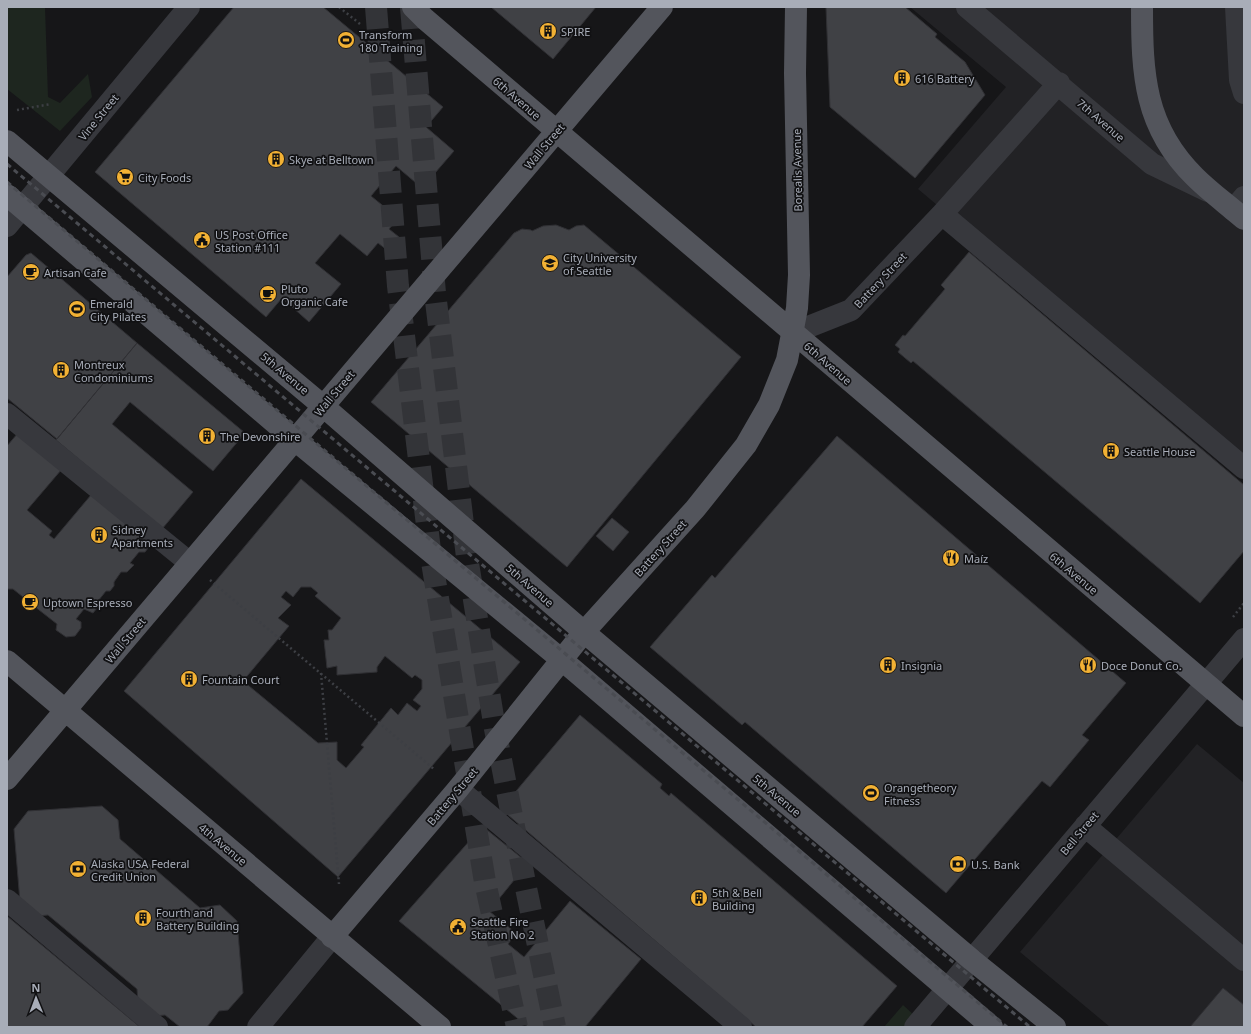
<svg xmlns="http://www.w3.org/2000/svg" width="1251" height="1034" font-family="'Noto Sans',sans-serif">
  <rect width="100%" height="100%" fill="#161618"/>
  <path fill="#222225" d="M910 7H1244V463L918 189 1006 87Z
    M1197 744 1244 783V1027H1110L1020 952Z"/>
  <path fill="#1e261f" d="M7 7H45L48 97 60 103 88 74 92 97 60 131 7 89Z
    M903 1005 927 1027H884Z"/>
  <path fill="#404145" stroke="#303034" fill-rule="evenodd" d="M234 7H323L443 107 426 127 454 151 422 188 396 166 371 196 398 218 389 229 404 241 405 249 401 254H392L378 243 367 256 340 234 315 263 341 284 309 322 282 298 266 317 95 172Z
    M491 7H596L553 59Z
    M826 7H905L937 34 935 37 965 62 985 95 915 178 830 107Z
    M556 225 569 230 576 226 584 225 741 357 567 567 371 402 514 233 522 229 531 230 532 231 543 226Z
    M969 252 1244 485V551L1200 603 913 361 911 363 898 352 900 349 895 345 903 335 905 336 945 289 941 285Z
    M31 253 137 343 57 439 7 398V277L26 255Z
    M137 343 245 433 213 471 130 402 112 424 193 492 162 529 56 440Z
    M18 433 62 469 27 510 52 531 49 535 54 539 91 495 151 544 145 552H139L130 563 134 565 127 572H121L114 582V586L110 591H106L98 601 97 608 93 613 84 609 76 619 81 622V628L75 636 66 637 56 630 57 624 34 606H28L24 602 23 597 13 589H7V446Z
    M837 436 1126 683 1082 735 1089 740 1050 787 1042 781 946 893 745 722 742 725 650 647 712 575 715 578Z
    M301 479 520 662 338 877 124 691ZM301 587H311L318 593 315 596 341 618 332 630H328L329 640H324L327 668 337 666V675L377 672V667L385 656 412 678 415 675 422 680V689L413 700 421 706 417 711 407 703 398 715 391 708 361 745 364 747 346 768 337 760V742L318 743 243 681 289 626 278 618 291 605 281 597 286 591 293 597Z
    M612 518 629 532 613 551 596 536Z
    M580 715 662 784 660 788 669 796 671 793 897 986 862 1027H756L501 809Z
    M102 806 118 820 120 839 200 908 220 905 237 921 243 993 228 1010 219 1011 207 1027H180L165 1015 154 1016 138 1002 137 989 48 915 37 916 20 902 14 829 28 811Z
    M481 825 528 863 489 911 516 933 508 944 524 957 570 901 641 959 585 1027H528L399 921 472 838 470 837Z
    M7 916 140 1027H7Z
    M1223 988 1244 1005V1027H1190Z"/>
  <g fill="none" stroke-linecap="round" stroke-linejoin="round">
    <path stroke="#333438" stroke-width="22" stroke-dasharray="22 11" stroke-linecap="butt" d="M376 7 398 286 430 550 485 882 517 1027
      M411 7 435 293 467 557 495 729 526 888 555 1027"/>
    <path stroke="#3d3f44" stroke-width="2.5" stroke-dasharray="2 3" stroke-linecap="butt" d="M339 7 360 24
      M17 110 51 104
      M210 580 435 770
      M1233 617 1244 603
      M321 673 339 884"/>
    <path stroke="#37383d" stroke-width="22" d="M967 7 1152 164 1208 191
      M1236 7 1240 80 1244 93
      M1233 210 1244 197
      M942 214 1244 468
      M7 226 189 7
      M793 333 851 310 942 214 1059 83
      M7 414 190 563
      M458 789 741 1027
      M1085 826 1244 960
      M7 900 157 1027
      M258 1027 332 937
      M915 1027 1244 639"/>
    <path stroke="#53555c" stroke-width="22" d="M413 7 425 19 1244 716
      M1142 7C1142 74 1144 127 1195 177 1210 192 1228 205 1244 219
      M7 141 323 406 584 632 972 960 1055 1027
      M7 195 295 440 562 660 992 1027
      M7 661 440 1027
      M7 779 662 7
      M332 937 458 789 584 632 695 509 746 445 769 405 787 360 797 308 799 275 795 73 796 7"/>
    <path stroke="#4a4c52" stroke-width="3" stroke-dasharray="5 4" stroke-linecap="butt" d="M7 164 1030 1027
      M7 182 1007 1027"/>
  </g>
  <defs>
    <g id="building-disc" transform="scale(0.9)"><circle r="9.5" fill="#f2b134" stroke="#111113"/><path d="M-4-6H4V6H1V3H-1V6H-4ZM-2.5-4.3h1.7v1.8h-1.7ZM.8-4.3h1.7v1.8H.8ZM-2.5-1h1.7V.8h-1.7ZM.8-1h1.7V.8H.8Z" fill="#111"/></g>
    <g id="stadium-disc" transform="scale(0.9)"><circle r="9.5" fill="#f2b134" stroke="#111113"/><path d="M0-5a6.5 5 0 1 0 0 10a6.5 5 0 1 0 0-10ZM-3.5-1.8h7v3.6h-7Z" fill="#111"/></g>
    <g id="supermarket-disc" transform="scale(0.9)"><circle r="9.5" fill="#f2b134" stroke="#111113"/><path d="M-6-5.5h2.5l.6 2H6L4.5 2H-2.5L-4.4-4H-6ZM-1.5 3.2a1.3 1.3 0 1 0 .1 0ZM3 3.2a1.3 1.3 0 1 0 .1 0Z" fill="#111"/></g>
    <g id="civic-disc" transform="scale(0.9)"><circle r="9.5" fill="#f2b134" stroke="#111113"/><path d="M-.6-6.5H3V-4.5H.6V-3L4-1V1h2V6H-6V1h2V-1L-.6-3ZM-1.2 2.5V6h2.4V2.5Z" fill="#111"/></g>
    <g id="university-disc" transform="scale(0.9)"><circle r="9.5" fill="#f2b134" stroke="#111113"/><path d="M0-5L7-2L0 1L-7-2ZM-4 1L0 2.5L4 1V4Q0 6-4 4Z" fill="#111"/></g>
    <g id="cafe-disc" transform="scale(0.9)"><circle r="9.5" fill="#f2b134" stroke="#111113"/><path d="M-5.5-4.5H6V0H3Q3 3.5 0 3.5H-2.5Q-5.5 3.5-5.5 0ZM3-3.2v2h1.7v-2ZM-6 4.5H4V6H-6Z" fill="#111"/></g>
    <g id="restaurant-disc" transform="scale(0.9)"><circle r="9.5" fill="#f2b134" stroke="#111113"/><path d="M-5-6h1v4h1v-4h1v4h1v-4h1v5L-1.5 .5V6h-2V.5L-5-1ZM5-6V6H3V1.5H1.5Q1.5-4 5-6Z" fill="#111"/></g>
    <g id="bank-disc" transform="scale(0.9)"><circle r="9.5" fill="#f2b134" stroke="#111113"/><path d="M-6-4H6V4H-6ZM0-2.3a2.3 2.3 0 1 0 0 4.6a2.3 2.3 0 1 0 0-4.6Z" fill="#111"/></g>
  </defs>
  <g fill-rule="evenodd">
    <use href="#building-disc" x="548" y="31"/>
    <use href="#stadium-disc" x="346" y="40"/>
    <use href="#building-disc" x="902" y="78"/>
    <use href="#building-disc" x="276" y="159"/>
    <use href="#supermarket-disc" x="125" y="177"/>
    <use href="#civic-disc" x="202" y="240"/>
    <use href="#university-disc" x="550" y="263"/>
    <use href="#cafe-disc" x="31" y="272"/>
    <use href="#cafe-disc" x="268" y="294"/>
    <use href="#stadium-disc" x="77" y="309"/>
    <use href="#building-disc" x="61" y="370"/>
    <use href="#building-disc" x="207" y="436"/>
    <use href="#building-disc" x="1111" y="451"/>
    <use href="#building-disc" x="99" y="535"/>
    <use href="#restaurant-disc" x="951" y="558"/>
    <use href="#cafe-disc" x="30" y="602"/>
    <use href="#building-disc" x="888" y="665"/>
    <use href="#restaurant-disc" x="1088" y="665"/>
    <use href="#building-disc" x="189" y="679"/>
    <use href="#stadium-disc" x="871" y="793"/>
    <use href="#bank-disc" x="958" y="864"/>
    <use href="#bank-disc" x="78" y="869"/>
    <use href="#building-disc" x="699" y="898"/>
    <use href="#building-disc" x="143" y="918"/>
    <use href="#civic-disc" x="458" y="927"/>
  </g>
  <g text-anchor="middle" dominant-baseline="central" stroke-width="3.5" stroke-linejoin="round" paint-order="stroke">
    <g font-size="11" fill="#a8adb8" stroke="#111113" text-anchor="start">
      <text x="561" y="31">SPIRE</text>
      <text x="359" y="34">Transform<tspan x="359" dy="13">180 Training</tspan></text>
      <text x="915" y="78">616 Battery</text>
      <text x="289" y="159">Skye at Belltown</text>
      <text x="138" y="177">City Foods</text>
      <text x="215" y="234">US Post Office<tspan x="215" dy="13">Station #111</tspan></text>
      <text x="563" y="257">City University<tspan x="563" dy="13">of Seattle</tspan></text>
      <text x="44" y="272">Artisan Cafe</text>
      <text x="281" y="288">Pluto<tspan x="281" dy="13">Organic Cafe</tspan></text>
      <text x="90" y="303">Emerald<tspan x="90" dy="13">City Pilates</tspan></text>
      <text x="74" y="364">Montreux<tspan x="74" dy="13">Condominiums</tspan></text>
      <text x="220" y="436">The Devonshire</text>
      <text x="1124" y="451">Seattle House</text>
      <text x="112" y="529">Sidney<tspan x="112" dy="13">Apartments</tspan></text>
      <text x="964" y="558">Maíz</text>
      <text x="43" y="602">Uptown Espresso</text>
      <text x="901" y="665">Insignia</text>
      <text x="1101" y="665">Doce Donut Co.</text>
      <text x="202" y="679">Fountain Court</text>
      <text x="884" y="787">Orangetheory<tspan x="884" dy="13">Fitness</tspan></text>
      <text x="91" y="863">Alaska USA Federal<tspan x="91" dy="13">Credit Union</tspan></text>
      <text x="971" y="864">U.S. Bank</text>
      <text x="712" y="892">5th &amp; Bell<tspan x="712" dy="13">Building</tspan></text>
      <text x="156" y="912">Fourth and<tspan x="156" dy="13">Battery Building</tspan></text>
      <text x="471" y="921">Seattle Fire<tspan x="471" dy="13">Station No 2</tspan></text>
    </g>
    <g font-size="11" fill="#a8adb8" stroke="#111113">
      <text transform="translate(517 98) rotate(41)">6th Avenue</text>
      <text transform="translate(98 117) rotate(-51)">Vine Street</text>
      <text transform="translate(1101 120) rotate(41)">7th Avenue</text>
      <text transform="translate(544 146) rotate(-50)">Wall Street</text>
      <text transform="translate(797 170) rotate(-91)">Borealis Avenue</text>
      <text transform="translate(880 280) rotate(-47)">Battery Street</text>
      <text transform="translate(828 363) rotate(41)">6th Avenue</text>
      <text transform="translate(285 373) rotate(40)">5th Avenue</text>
      <text transform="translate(334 393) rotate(-50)">Wall Street</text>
      <text transform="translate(660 548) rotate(-48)">Battery Street</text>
      <text transform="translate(1074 573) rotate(40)">6th Avenue</text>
      <text transform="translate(530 585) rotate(41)">5th Avenue</text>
      <text transform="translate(125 640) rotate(-50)">Wall Street</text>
      <text transform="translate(777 795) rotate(40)">5th Avenue</text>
      <text transform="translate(452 796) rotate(-50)">Battery Street</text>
      <text transform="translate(1079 833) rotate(-50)">Bell Street</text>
      <text transform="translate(223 844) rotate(40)">4th Avenue</text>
    </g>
  </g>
  <rect width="1251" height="1034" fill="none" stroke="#a8adb8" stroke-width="16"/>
  <g transform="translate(36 998) rotate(359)" stroke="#111113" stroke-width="3" paint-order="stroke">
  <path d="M0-3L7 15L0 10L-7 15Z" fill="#a8adb8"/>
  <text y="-6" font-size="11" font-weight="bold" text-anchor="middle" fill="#a8adb8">N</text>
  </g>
</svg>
